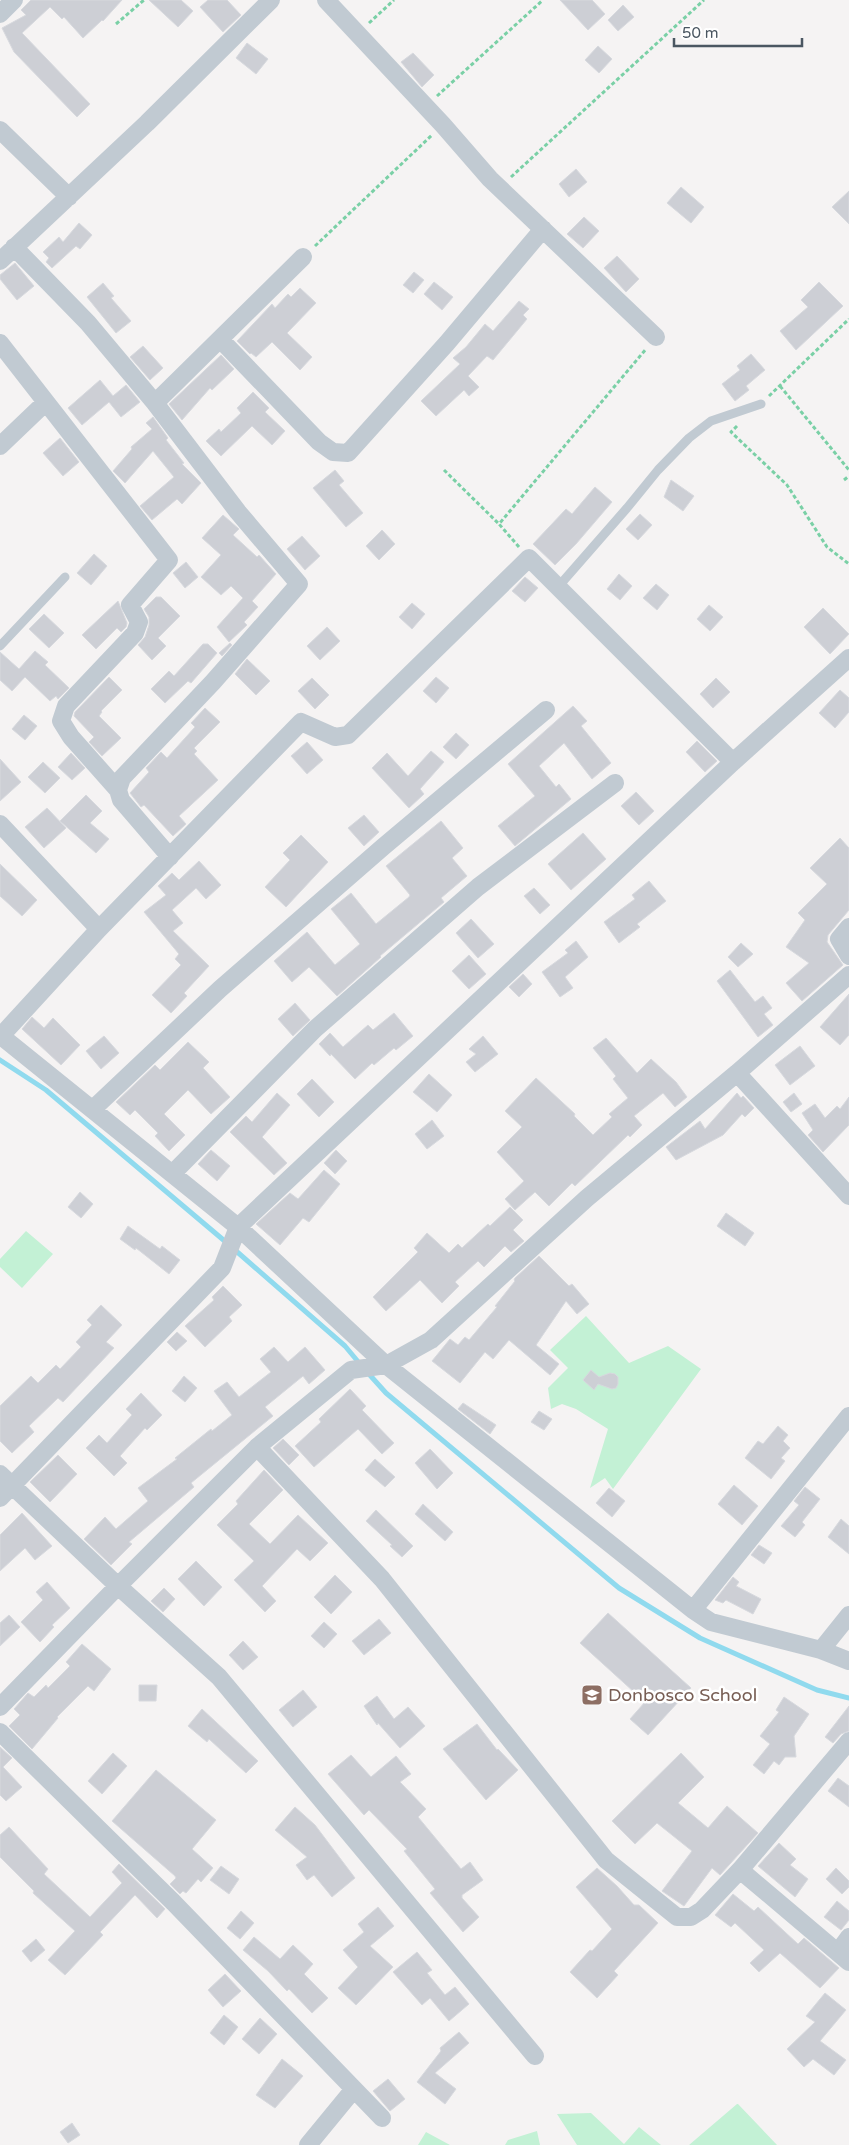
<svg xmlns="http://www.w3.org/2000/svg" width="849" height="2145" font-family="'Varela Round',sans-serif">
  <rect width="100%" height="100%" fill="#f5f3f3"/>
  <path fill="#c3f1d5" d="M26 1231 53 1254 22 1288 0 1267V1259Z
    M586 1316 629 1363 668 1346 701 1369 613 1489 605 1478 590 1488 608 1429 576 1409 562 1404 551 1409 548 1388 568 1368 550 1350Z
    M738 2104 777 2145H689L737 2104Z
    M591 2113 624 2144 639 2127 661 2145H577L557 2114Z
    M537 2131 540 2145H505L508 2140Z
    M426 2132 450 2145H418Z"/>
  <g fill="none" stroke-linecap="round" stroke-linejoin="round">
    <path stroke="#90daee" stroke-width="5" d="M0 1060 46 1090 227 1243
      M235 1250 345 1346 360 1364
      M368 1373 386 1393 619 1588 700 1638 817 1690 849 1698"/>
  </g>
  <path fill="#cdcfd5" stroke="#d7d9de" d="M31 0H122L103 21 102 20 83 38 64 17 62 19 50 7 22 33 90 104 77 117 14 52 2 28 26 15 21 10Z
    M149 0H181L193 11 178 27Z
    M208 0H227L241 15 223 32 200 7Z
    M560 0H592L605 14 588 30Z
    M623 5 634 17 618 31 608 20Z
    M247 43 268 59 256 74 236 58Z
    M598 46 612 59 599 73 585 60Z
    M413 53 434 75 422 87 401 62Z
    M576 169 587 182 569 197 559 184Z
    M681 187 704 207 691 223 667 203Z
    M849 191V224L832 207Z
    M584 217 599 231 583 248 567 234Z
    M79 223 92 235 80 249 76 246 52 268 46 262 49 258 43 252 59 237 63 242Z
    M617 256 639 279 626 292 604 268Z
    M15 263 34 286 17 300 0 279V275Z
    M414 272 424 280 413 293 403 285Z
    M434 282 453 297 442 310 424 294Z
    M819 282 843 306 796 350 780 331 808 307 801 300Z
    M103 283 114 296 111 298 131 321 116 333 87 297Z
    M300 288 316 303 287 333 312 357 300 370 272 342 256 357 251 353 250 354 237 341 272 304 275 308 288 294 291 297Z
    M519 301 529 309 523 315 527 319 493 360 487 356 468 376 479 387 469 396 464 390 436 416 421 401 460 364 453 358 466 347 485 324 493 331Z
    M143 346 163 368 150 380 130 357Z
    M751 354 765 370 746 386 749 390 735 401 722 384 740 370 737 366Z
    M221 355 234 369 212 390 210 388 182 420 169 404Z
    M100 380 113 396 126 385 140 402 121 417 109 402 82 425 68 408Z
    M253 392 269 408 265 412 285 431 272 445 252 426 221 456 206 441 219 429 221 432 241 413 237 408Z
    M153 417 168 438 166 440 184 463 182 464 201 483 182 504 177 499 152 520 140 506 174 477 153 451 125 483 113 471 132 449 131 447 152 429 146 423Z
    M60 438 79 462 63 476 43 453Z
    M335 470 344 481 339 485 363 513 346 527 313 488Z
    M671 480 694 496 683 511 664 497Z
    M595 487 612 502 576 544 555 565 533 544 566 509 572 514Z
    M640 514 652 525 638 540 626 529Z
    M223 515 239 529 233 535 257 557 259 555 276 574 252 601 258 607 244 622 247 625 229 642 217 627 243 598 231 586 221 595 201 577 221 555 202 538Z
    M382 530 395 544 379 560 366 546Z
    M302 536 320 556 305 570 287 549Z
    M94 554 107 566 91 585 77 573Z
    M186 562 198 577 185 588 173 573Z
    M619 574 632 586 620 600 607 589Z
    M525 577 538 588 525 602 512 591Z
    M656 584 669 595 657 610 643 598Z
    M156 597H161L180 616 158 638 166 646 152 660 138 645 145 637 149 625V617L144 609Z
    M118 601 127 623 126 627 121 632 117 628 96 649 82 635Z
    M412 603 425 614 412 629 399 617Z
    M709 605 723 617 710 631 697 619Z
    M823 608 849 634 830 654 804 627Z
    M44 614 64 633 49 648 29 629Z
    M327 627 340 641 320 660 307 646Z
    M230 643 232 645 222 656 219 653Z
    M203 644H208L217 653 191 683 188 681 165 703 151 689 169 671 174 676Z
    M35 651 48 662 45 665 69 688 58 699 56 696 50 701 25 677 12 691 0 680V652L19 669Z
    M247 659 270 681 256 695 235 674Z
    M109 677 122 690 101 711 102 712 99 716 121 738 102 756 89 742 94 737 74 716 75 712Z
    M436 677 449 688 436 703 423 691Z
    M312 678 329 695 315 709 298 691Z
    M716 678 730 692 713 708 700 694Z
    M840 690 849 698V712L835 728 819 713Z
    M573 706 587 721 581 726 611 763 592 779 564 743 539 766 556 787 559 784 571 799 515 846 498 826 535 796 508 764Z
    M205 708 220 722 194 748 197 751 194 754 218 780 179 816 186 824 173 836 144 805 141 807 130 793 149 772 146 768 161 752 167 758 195 727 191 723Z
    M24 715 37 726 25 740 12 729Z
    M456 733 469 745 456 759 443 747Z
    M697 741 717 761 705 772 686 752Z
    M307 742 323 760 307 774 291 756Z
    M431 751 444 762 420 789 424 794 409 808 372 768 387 753 408 776Z
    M71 753 85 768 72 780 58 767Z
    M0 759 21 782 0 801Z
    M43 762 60 778 45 793 28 777Z
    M636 792 654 811 639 825 621 806Z
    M86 795 102 811 90 823 109 839 96 853 60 821Z
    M47 808 66 828 44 848 25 827Z
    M364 815 379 832 364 846 348 828Z
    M441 821 463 848 452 858 467 876 441 898 444 902 380 956 381 957 337 996 309 967 292 982 274 961 307 932 335 965 360 944 331 909 351 893 376 924 409 897 410 895 386 866Z
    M583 833 606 859 571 890 548 864Z
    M301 835 328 862 286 907 265 887 290 860 283 853Z
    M840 838 849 848V910L828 935 827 942 843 965 802 1001 786 983 809 963 786 947 805 920 798 913 827 884 810 868Z
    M199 861 221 885 206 899 196 888 172 910 183 923 173 931 209 966 184 993 187 996 171 1013 152 995 181 965 175 959 179 954 144 912 166 895 158 886 172 873 179 880Z
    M0 864 37 900 22 916 0 896Z
    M649 881 666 901 637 924 640 927 619 943 604 922 635 899 632 895Z
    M534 888 550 905 540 914 524 896Z
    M471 919 494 944 478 958 456 933Z
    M576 941 588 957 565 977 573 988 560 997 542 972 568 953 565 950Z
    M741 943 753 954 738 967 728 957Z
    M469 955 486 974 469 989 452 971Z
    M730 970 755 1002 763 996 772 1008 764 1014 773 1025 758 1037 717 981Z
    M523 974 532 984 519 997 509 987Z
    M849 994V1035L840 1045 820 1027Z
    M295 1003 310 1020 293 1036 278 1019Z
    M394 1013 413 1036 396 1050 394 1048 374 1065 372 1063 355 1079 331 1054 330 1056 319 1044 330 1033 343 1047 368 1025 373 1030Z
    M32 1017 44 1028 53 1018 80 1045 61 1065 22 1029Z
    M104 1036 119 1053 101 1069 86 1051Z
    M483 1036 498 1054 475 1072 466 1062 476 1054 469 1049Z
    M606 1038 637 1073 651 1059 676 1082 687 1097 675 1107 663 1093 634 1116 642 1125 630 1137 628 1135 575 1186 572 1183 549 1206 535 1192 515 1210 505 1199 524 1181 497 1152 522 1127 505 1111 536 1078 575 1114 574 1116 593 1135 612 1117 609 1114 628 1098 613 1079 616 1076 593 1048Z
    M188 1042 209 1062 203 1068 230 1097 211 1114 188 1090 164 1114 185 1135 169 1151 155 1136 158 1133 135 1110 130 1115 116 1102 155 1065 160 1070Z
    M800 1046 815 1066 790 1085 775 1065Z
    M429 1074 452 1095 437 1112 413 1092Z
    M312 1079 334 1102 319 1117 297 1094Z
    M277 1093 290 1105 262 1137 287 1163 274 1175 230 1132 246 1116 252 1122Z
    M737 1093 741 1098 743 1096 754 1108 745 1117 742 1114 723 1135 676 1160 666 1147 700 1121 705 1129Z
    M794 1093 802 1104 791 1112 783 1102Z
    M849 1097V1125L823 1152 808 1135 813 1130 802 1113 815 1104 825 1118 837 1106 840 1109Z
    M432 1120 444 1136 427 1149 415 1134Z
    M211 1150 230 1166 217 1181 198 1164Z
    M336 1150 347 1161 335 1174 324 1163Z
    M324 1170 340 1184 309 1222 303 1218 280 1245 256 1224 290 1193 298 1199Z
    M80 1192 93 1204 81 1218 68 1207Z
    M510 1207 523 1220 513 1230 524 1241 511 1252 505 1246 484 1267 478 1261 455 1282 459 1286 442 1303 420 1280 386 1311 373 1297 418 1252 414 1248 427 1233 449 1253 458 1244 462 1248 488 1224 490 1226Z
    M726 1213 754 1233 745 1246 717 1226Z
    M128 1226 160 1249 162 1246 180 1260 169 1274 136 1248 135 1250 120 1239Z
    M539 1256 569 1286 572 1284 589 1304 577 1314 566 1301 536 1345 559 1364 550 1375 509 1340 493 1359 485 1352 460 1383 432 1361 450 1339 458 1345 465 1337 469 1340 497 1307 495 1306 515 1281 514 1280 515 1278Z
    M223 1286 242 1305 229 1317 232 1321 205 1347 185 1326 214 1300 212 1297Z
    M101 1305 122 1325 106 1342 114 1348 63 1402 58 1398 29 1426 34 1432 12 1453 0 1441V1406L31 1376 38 1383 56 1365 60 1369 81 1347 76 1342 92 1325 87 1320Z
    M177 1332 187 1341 176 1351 167 1342Z
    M274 1347 288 1362 305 1347 325 1370 309 1384 303 1376 265 1407 273 1416 191 1483 194 1487 129 1542 132 1544 111 1565 84 1539 105 1517 116 1529 148 1501 138 1488 177 1459 175 1458 211 1429 212 1431 232 1415 214 1391 227 1382 239 1397 271 1372 260 1359Z
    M591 1370 599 1377 610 1373 615 1374 618 1377V1384L616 1388 612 1389 598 1384 594 1390 583 1380Z
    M184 1376 197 1388 185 1402 172 1391Z
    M350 1389 366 1406 362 1410 394 1443 382 1454 358 1429 314 1467 295 1446 321 1422 319 1419Z
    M141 1393 162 1415 147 1430 145 1428 120 1456 127 1463 114 1476 86 1448 99 1435 107 1443 132 1415 126 1409Z
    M463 1403 496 1425 490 1434 458 1409Z
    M539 1411 552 1419 544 1430 531 1422Z
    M778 1426 788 1435 783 1441 790 1448 781 1458 785 1461 771 1479 745 1458 758 1441 763 1444Z
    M283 1439 299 1455 289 1465 273 1448Z
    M430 1449 453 1473 437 1489 415 1463Z
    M58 1455 77 1474 50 1502 30 1482Z
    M375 1459 395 1477 385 1487 365 1470Z
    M264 1470 283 1490 249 1524 270 1544 298 1515 328 1543 310 1561 297 1549 262 1586 276 1601 265 1612 234 1580 254 1561 217 1525 238 1504 236 1501Z
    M734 1485 758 1506 742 1525 718 1504Z
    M805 1487 820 1499 802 1522 805 1525 795 1537 781 1526 799 1505 794 1501Z
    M609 1488 625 1501 612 1517 596 1503Z
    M423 1504 453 1532 445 1541 415 1514Z
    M376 1510 413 1546 402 1557 390 1546 392 1545 366 1521Z
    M22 1513 52 1546 35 1560 25 1548 0 1571V1535Z
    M841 1519 849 1526V1554L828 1537Z
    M759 1545 772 1553 764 1564 751 1555Z
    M196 1561 222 1587 204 1606 178 1579Z
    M335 1575 352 1592 331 1614 314 1597Z
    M733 1577 739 1582 736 1586 761 1599 753 1614 726 1600 723 1603 715 1600Z
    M47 1582 70 1608 52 1625 54 1627 40 1642 21 1622 43 1600 36 1592Z
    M164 1588 175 1599 163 1612 151 1601Z
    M608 1613 691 1688 648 1735 630 1719 645 1702 580 1643Z
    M9 1615 20 1627 0 1646V1623Z
    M379 1619 391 1633 364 1655 352 1641Z
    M324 1622 337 1634 324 1648 311 1636Z
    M243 1641 258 1657 243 1670 229 1655Z
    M82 1644 111 1669 94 1691 88 1686 57 1717 58 1718 32 1749 9 1726 20 1715 14 1709 28 1693 34 1697 46 1685 48 1688 70 1666 66 1662Z
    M139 1685H157L156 1701H139Z
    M303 1690 317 1707 293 1727 279 1710Z
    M377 1696 394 1719 408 1707 425 1726 400 1748 378 1723 377 1725 364 1706Z
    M784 1697 809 1714 794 1736 796 1757H785L779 1765 774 1761 764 1774 753 1765 770 1744 760 1736 779 1712 776 1710Z
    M849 1706V1731L841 1734 833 1743 825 1737Z
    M202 1709 258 1761 246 1773 209 1739 207 1742 188 1726Z
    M477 1724 497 1750 498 1749 518 1770 486 1800 443 1749Z
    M0 1747 12 1758 3 1767 22 1787 6 1801 0 1795Z
    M113 1753 127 1766 102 1794 88 1781Z
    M681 1753 704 1777 678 1803 708 1828 727 1806 758 1833 720 1875 712 1868 684 1906 662 1891 692 1851 657 1823 635 1844 612 1821Z
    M351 1755 371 1777 396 1756 411 1774 400 1782 426 1809 418 1817 461 1869 470 1862 483 1880 462 1895V1898L479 1917 463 1932 430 1893 435 1889 404 1851 407 1849 369 1810 364 1815 328 1774Z
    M156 1770 216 1820 192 1849 213 1868 201 1882 198 1879 186 1893 183 1891 180 1894 170 1884 176 1878 175 1876 112 1821Z
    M838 1778 849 1786V1807L828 1791Z
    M295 1807 315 1825 355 1878 332 1897 314 1875 307 1880 296 1865 307 1857 275 1830Z
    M9 1827 48 1869 44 1874 90 1917 122 1883 112 1872 119 1864 165 1909 157 1918 135 1895 100 1932 103 1935 65 1975 48 1960 75 1931 33 1893 34 1891 0 1857V1835Z
    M779 1843 796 1859 790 1865 808 1879 795 1897 758 1866Z
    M221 1866 239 1879 229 1894 210 1880Z
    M597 1868 617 1886 634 1905H639L658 1923 614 1971 618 1975 597 1998 570 1972 590 1950 592 1951 612 1929 576 1887Z
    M836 1868 849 1881V1887L842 1894 826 1879Z
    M733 1894 754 1911 758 1907 798 1944 804 1938 839 1968 820 1988 780 1953 759 1972 750 1963 764 1950 735 1923 731 1927 715 1915Z
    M837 1901 849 1911V1920L841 1930 824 1917Z
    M378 1907 394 1926 370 1946 393 1967 356 2005 338 1988 358 1967 343 1950 364 1932 358 1924Z
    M241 1911 254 1923 240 1939 227 1928Z
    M254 1937 280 1959 293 1945 313 1964 304 1974 328 1998 312 2013 289 1989 287 1991 268 1971 243 1950Z
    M36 1939 45 1950 31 1962 22 1951Z
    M417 1952 432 1970 427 1973 445 1995 455 1987 469 2004 449 2021 430 1998 422 2005 393 1972Z
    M225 1974 241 1991 223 2007 208 1990Z
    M825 1993 846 2010 820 2041 846 2060 834 2075 813 2059 804 2067 787 2049 815 2022 806 2016Z
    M224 2015 238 2027 224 2045 210 2033Z
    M260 2018 277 2034 259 2054 242 2039Z
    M459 2032 469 2043 435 2073 456 2089 445 2104 417 2082 441 2051 440 2048Z
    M282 2059 303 2076 275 2108 256 2095Z
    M388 2079 405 2099 390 2111 373 2091Z
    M72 2123 80 2135 68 2143 60 2132Z"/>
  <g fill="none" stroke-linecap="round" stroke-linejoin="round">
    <path stroke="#7ad0a6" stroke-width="3" stroke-dasharray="4 2.5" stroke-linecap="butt" d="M369 23 394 0
      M116 24 144 0
      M437 96 543 0
      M511 177 704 0
      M315 246 432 135
      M780 386 849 470
      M769 396 849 319
      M737 426 731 432 787 485 827 547 849 564
      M444 470 499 524
      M844 480 849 476
      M519 547 499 524 646 349"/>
    <path stroke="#c1cad2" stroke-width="9" d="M558 587 627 508 658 470 689 438 711 421 761 404
      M0 646 65 577"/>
    <path stroke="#c1cad2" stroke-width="18" d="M326 0 443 125 490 179 656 337
      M0 14 14 0
      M0 130 69 197
      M14 247 88 323 155 403 238 512 299 584 213 682 122 778 118 790 121 800 170 857
      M0 261 147 123 271 0
      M220 339 319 442 333 452 348 453 447 343 543 229
      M0 343 169 560 130 605 139 622 135 633 66 706 61 721 71 737 118 790
      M155 403 303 257
      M0 446 46 402
      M0 824 99 929
      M849 927 839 939 849 956
      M1 1036 238 1227 386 1365 693 1610 711 1622 821 1650 849 1661
      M0 1037 99 929 301 722 335 737 348 735 529 558 733 762
      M737 1073 849 1196
      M94 1108 220 989 383 847 546 710
      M173 1173 315 1029 478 887 615 783
      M257 1447 382 1579 606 1860 677 1917H691L702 1910 740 1870 849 1741
      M0 1474 118 1586 219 1677 535 2056
      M0 1498 222 1268 238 1227 733 762 849 658
      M693 1610 849 1416
      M821 1650 849 1615
      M0 1707 118 1586 257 1447 351 1370 386 1365 431 1340 587 1198 737 1073 849 975
      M0 1732 173 1902 382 2118
      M740 1870 849 1962
      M838 1952 849 1937
      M308 2145 354 2089"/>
  </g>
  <defs>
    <g id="school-square" transform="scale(1.125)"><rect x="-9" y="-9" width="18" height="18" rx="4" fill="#8d6e63" stroke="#fff"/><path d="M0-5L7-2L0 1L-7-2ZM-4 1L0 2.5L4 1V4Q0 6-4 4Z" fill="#fff"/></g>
  </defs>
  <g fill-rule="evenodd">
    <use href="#school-square" x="592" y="1695"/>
  </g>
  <g text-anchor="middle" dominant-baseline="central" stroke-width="5" stroke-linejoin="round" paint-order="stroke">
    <g font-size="18" fill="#785e54" stroke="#fff" text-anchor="start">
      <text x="608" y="1695">Donbosco School</text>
    </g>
  </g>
  <path d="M674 38v8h128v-8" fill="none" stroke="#4a5661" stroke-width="2.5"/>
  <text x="682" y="38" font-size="15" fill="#4a5661" stroke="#ffffff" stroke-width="4" paint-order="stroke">50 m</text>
</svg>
